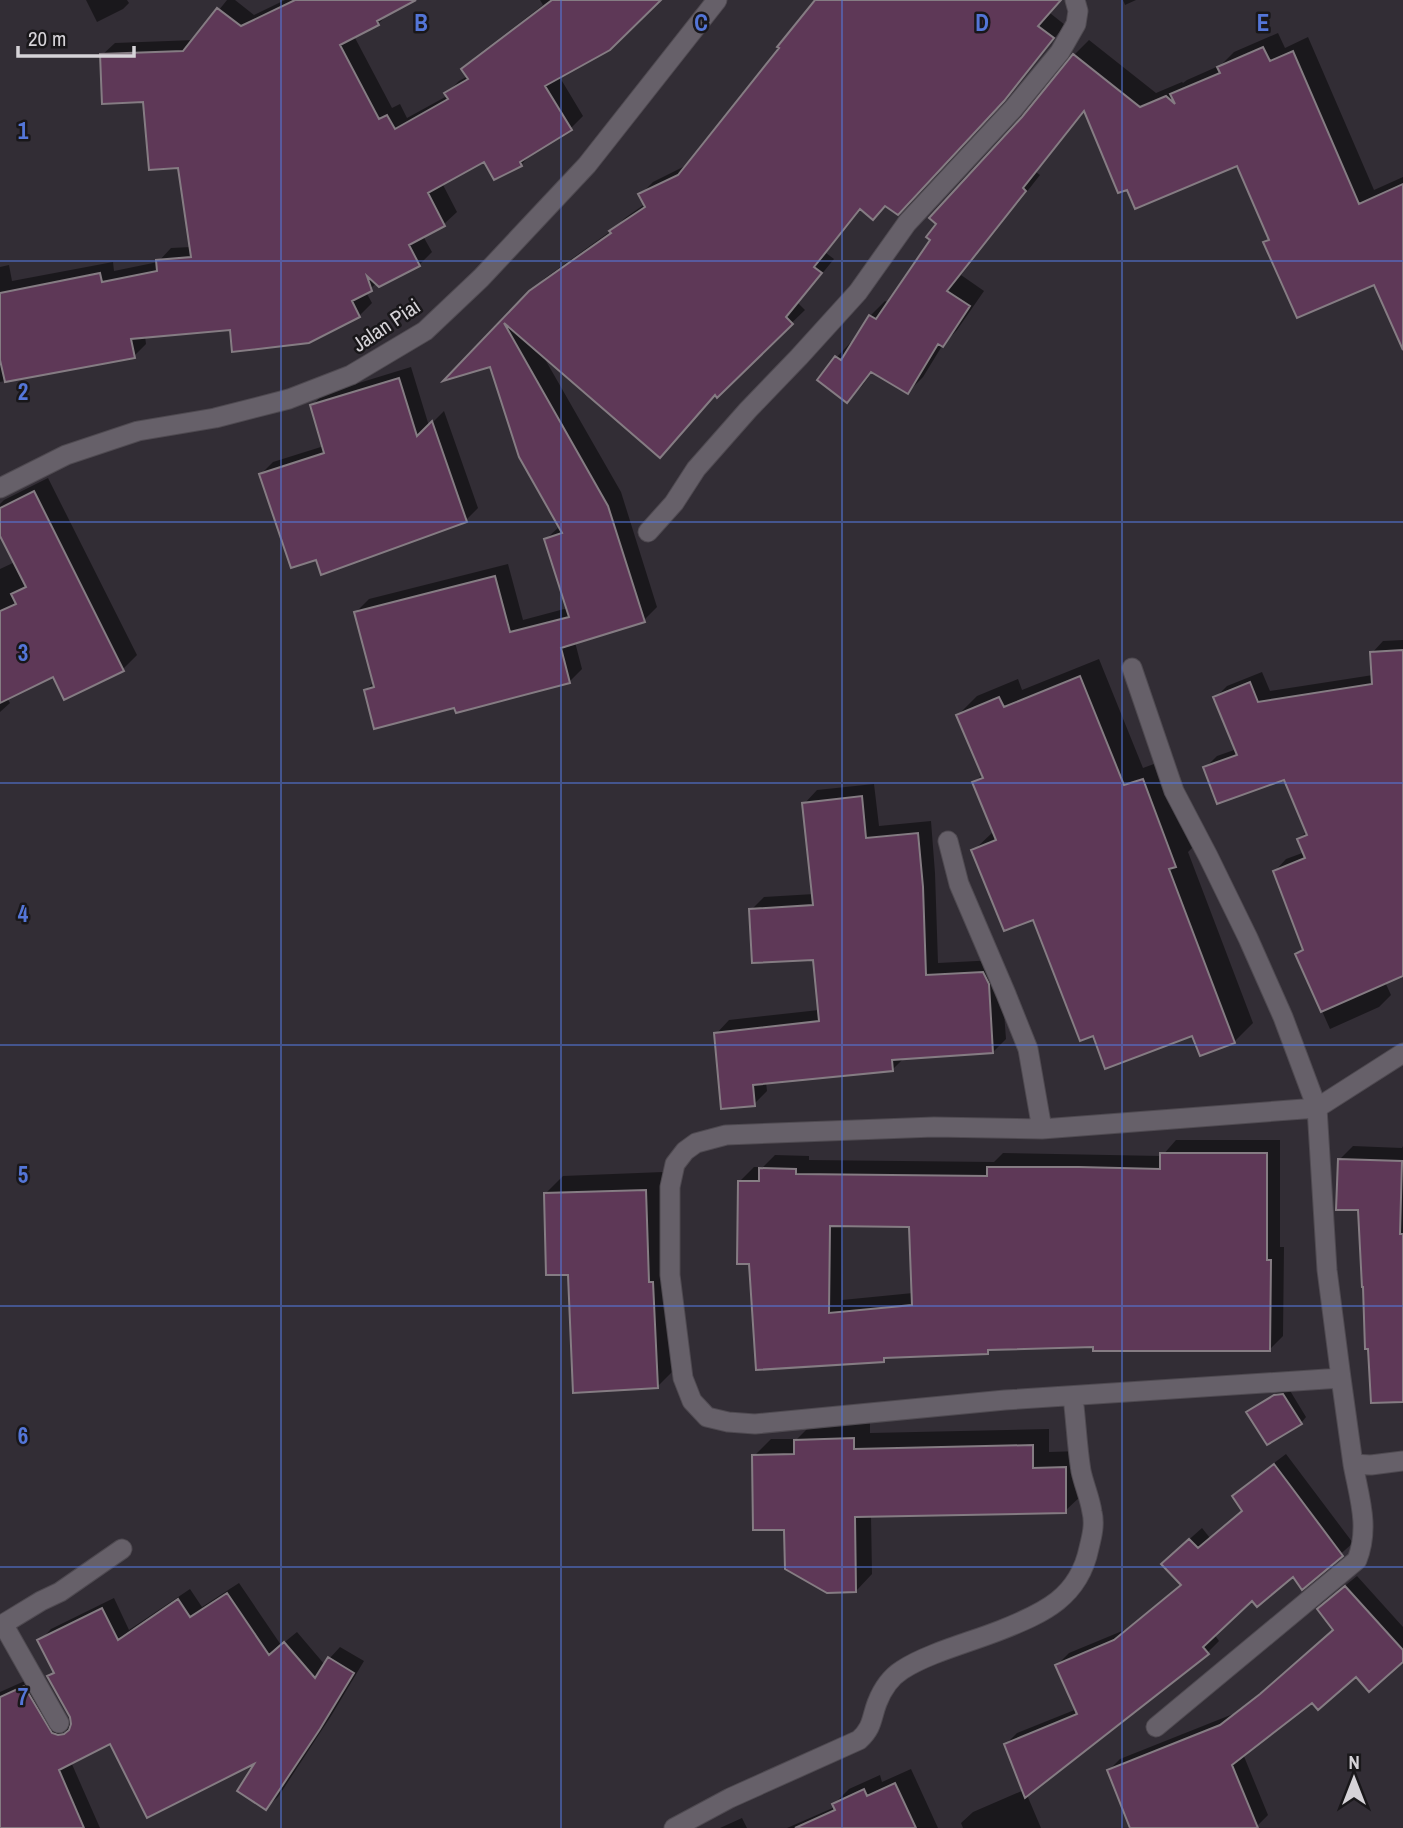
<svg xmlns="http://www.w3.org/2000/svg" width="1403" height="1828" font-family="'Archivo Narrow',sans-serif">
  <rect width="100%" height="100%" fill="#322d35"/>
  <path fill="#0007" fill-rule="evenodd" d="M86 0H127L129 3 123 9 97 22Z
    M227 0H235L254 15 285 0H412L390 12 378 24 354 36 392 108 400 104 407 118 447 96 446 94 459 81 468 76 463 69 475 57 543 5 540 0H658L559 76 583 116 571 128 533 152 521 165 485 160 442 183 457 212 444 224 423 236 432 252 419 265 377 283 366 292 372 303 359 316 309 341 231 329 145 336 146 344 134 356 0 382V267L9 265 12 281 113 262 114 271 158 262 171 248 191 247 180 166 145 101 102 55 115 43 195 40Z
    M817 0H1061L1050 13 1065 25 1016 86 910 200 862 208 826 253 834 259 798 303 805 310 717 395 542 354 621 492 657 607 644 620 575 642 582 669 569 682 456 706 366 690 375 681 356 612 369 599 508 564 523 620 568 608 546 539 560 526 492 365 448 378 545 278 615 228 625 218 645 204 640 195 653 182 689 164Z
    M1123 0H1136L1125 5Z
    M1278 33 1285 48 1308 37 1374 190 1403 177V324L1375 282 1265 243 1270 238 1238 163 1086 110 1036 172 1040 175 961 275 984 291 957 330 942 346 923 377 908 392 873 371 862 386 847 400 837 357 851 342 853 344 870 316 885 301 889 303 1024 118 1074 55 1089 40 1156 93 1182 82 1183 83 1187 80 1221 65 1234 52Z
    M411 367 429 426 444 411 478 508 466 520 317 558 261 474 273 462 324 446 312 406 323 394Z
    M48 478 137 655 123 669 65 698 54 675 7 698 10 703 0 712V569L15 562 0 532V504L4 500Z
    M1403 640V974L1385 982 1391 995 1379 1007 1330 1029 1297 955 1304 947 1275 871 1286 859 1305 852 1299 839 1307 831 1285 778 1205 768 1217 756 1237 749 1215 698 1227 686 1262 672 1270 691 1373 675 1372 653 1383 641Z
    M1099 659 1143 768 1162 761 1193 847 1188 852 1253 1023 1234 1042 1193 1034H1094L1034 917 973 851 994 831 974 783 983 774 958 715 977 696 1018 679 1022 690Z
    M874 784 879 826 931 821 935 873 938 963 996 960 1001 971 1006 1039 993 1052 904 1058 893 1069 766 1082 767 1091 754 1104 716 1034 729 1020 819 1010 815 958 751 910 764 897 814 894 804 804 817 790Z
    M1176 1140H1280V1247H1284L1283 1336 1269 1350 1095 1345 991 1348 987 1353 887 1356 883 1360 751 1263 740 1181 754 1167H763L775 1155 809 1156V1160L994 1162 1003 1153 1162 1156ZM843 1224 911 1225 913 1293 842 1300Z
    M1353 1146 1402 1148 1403 1146V1400L1359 1209 1339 1160Z
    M663 1172 666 1265 675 1369 657 1387 569 1273 546 1193 563 1176Z
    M1289 1389 1306 1417 1301 1423 1249 1412 1254 1407 1281 1390Z
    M870 1422V1433L1049 1429V1452L1081 1451 1082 1495 1065 1511 871 1515 872 1574 856 1591 786 1528 754 1456 771 1439H797L812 1424Z
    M1286 1454 1353 1543 1303 1587 1293 1574 1253 1599 1214 1634 1219 1641 1208 1652 1027 1795 1041 1828H963L961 1823 973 1812 1024 1790 1006 1744 1017 1733 1077 1709 1057 1665 1069 1653 1127 1629 1182 1584 1175 1552 1202 1528 1210 1538 1244 1510 1234 1497 1245 1485Z
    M1357 1576 1403 1627V1660L1356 1675 1312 1701 1243 1754 1268 1815 1257 1826 1252 1828H1132L1109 1770 1120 1759 1233 1714 1273 1683 1335 1629 1330 1598Z
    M239 1583 281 1645 297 1632 325 1665 329 1659 340 1647 364 1661 331 1716 278 1797 266 1808 259 1759 111 1742 71 1762 100 1828H0V1692L36 1676 65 1723 71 1724 73 1722 49 1677 55 1671 40 1641 51 1629 114 1598 129 1630 190 1589 202 1607Z
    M911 1769 938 1828H787L835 1807 834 1804 849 1789 880 1775 882 1782Z
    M742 1818 747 1828H720Z"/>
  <path fill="#5e3857" stroke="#857c83" stroke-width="2" fill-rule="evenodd" d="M295 0H416L377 21 379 25 340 45 379 119 387 115 395 129 448 99 444 93 468 79 461 69 552 0H661L610 50 545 86 572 130 520 162 522 166 494 180 484 162 428 193 445 226 409 245 420 266 379 287 367 276 372 291 352 301 360 317 309 343 232 352 230 330 131 339 135 358 5 382 0 360V293L100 273 102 282 157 271 156 260 191 257 178 168 149 170 143 102 102 104 100 54 183 51 217 8 241 26Z
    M815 0H1061L1038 26 1054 38 1004 101 898 215 885 206 873 220 860 209 814 267 822 273 786 317 793 324 717 398 715 395 660 458 504 323 608 506 645 622 561 648 570 683 456 713 454 708 374 729 364 690 374 687 354 612 495 576 510 632 569 617 544 539 562 533 519 457 490 367 443 381 529 291 611 233 609 231 645 207 638 194 678 175 779 48 777 47Z
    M1263 47 1270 61 1293 51 1359 204 1403 184V350L1374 285 1297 318 1263 242 1269 240 1237 166 1135 209 1127 190 1118 193 1084 111 1023 188 1026 191 947 291 970 306 943 347 938 344 908 394 871 372 847 403 817 380 835 356 841 360 869 315 876 319 930 240 926 237 936 224 929 218 1022 117 1073 54 1140 107 1166 96 1175 104 1170 94 1220 73 1217 67Z
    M399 378 417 436 432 421 467 522 321 575 316 560 291 568 259 474 324 453 310 405Z
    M34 491 124 671 64 700 53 677 0 703V611L16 604 11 594 26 587 0 536V508Z
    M1403 650V976L1321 1012 1295 954 1303 950 1273 871 1305 858 1297 839 1307 835 1284 780 1217 804 1203 767 1237 755 1213 697 1250 682 1258 702 1372 684 1370 652Z
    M1080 676 1124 785 1143 779 1176 867 1169 869 1235 1043 1200 1056 1192 1036 1105 1069 1093 1036 1080 1041 1033 920 1004 931 971 850 996 840 972 782 983 778 956 715 999 697 1004 707Z
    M862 796 866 838 918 833 923 887 926 975 983 972 989 984 993 1053 892 1060 893 1071 753 1085 755 1106 721 1109 714 1033 819 1021 813 960 752 963 749 909 813 905 802 803Z
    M1160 1153H1267V1260H1271L1270 1351H1093V1347L988 1350V1354L884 1358V1362L756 1370 749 1264H737L738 1181H759V1168L796 1169V1174L987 1176V1167H1079L1160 1169ZM830 1226 909 1227 912 1305 829 1313Z
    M1338 1159 1402 1161 1400 1234H1403V1402L1371 1403 1368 1349H1365L1363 1287H1362L1358 1210H1336Z
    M646 1190 649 1282H653L658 1388 573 1393 568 1275H546L544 1193Z
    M1283 1394 1302 1424 1267 1445 1246 1412 1274 1395Z
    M854 1438V1449L1033 1445V1468L1066 1467V1513L855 1517 856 1592 827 1593 785 1569 784 1530H753L752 1455 794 1454V1440Z
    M1274 1464 1343 1556 1302 1590 1293 1577 1257 1607 1252 1601 1203 1647 1209 1654 1025 1798 1004 1744 1077 1714 1055 1665 1114 1640 1181 1585 1161 1564 1189 1539 1198 1548 1242 1511 1232 1496Z
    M1345 1586 1403 1650V1662L1369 1692 1356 1677 1318 1710 1312 1703 1232 1765 1258 1828H1130L1107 1770 1220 1725 1260 1694 1333 1630 1317 1609Z
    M227 1593 269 1655 284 1642 315 1678 328 1657 354 1673 320 1729 266 1810 237 1791 254 1764 147 1818 110 1744 59 1770 84 1828H0V1697L24 1686 52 1733 58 1735 64 1734 69 1730 71 1724 70 1717 47 1676 54 1673 37 1640 102 1608 118 1640 178 1599 190 1617Z
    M895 1783 916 1828H795L835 1810 832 1804 864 1789 867 1796Z"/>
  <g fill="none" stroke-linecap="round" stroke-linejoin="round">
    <g stroke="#4f4a51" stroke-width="21">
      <path id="minor" d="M648 532 674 503 696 469 748 410 799 357 858 292 907 223 1013 109 1060 52 1076 24 1078 11 1075 0
        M1132 668 1174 791 1208 856 1248 938 1283 1017 1317 1108 1327 1270 1341 1378
        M948 841 959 884 1006 994 1028 1049 1042 1129
        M1403 1053 1317 1108 1042 1129 934 1127 726 1135 696 1143 685 1151 675 1164 670 1187V1275L683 1378 692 1401 707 1417 728 1422 755 1424 1005 1400 1341 1378 1353 1464 1371 1465 1403 1461
        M3 1624 59 1723
        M0 1626 41 1601 60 1592 122 1549
        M1156 1727 1357 1560C1370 1527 1359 1497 1353 1464
        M674 1828 730 1798 859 1740C873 1727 871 1719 877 1703 882 1690 891 1677 902 1670 928 1653 971 1642 1001 1630 1044 1613 1079 1597 1089 1548 1092 1536 1095 1524 1092 1512 1090 1498 1084 1485 1081 1471 1077 1446 1076 1421 1073 1397"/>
    </g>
    <g stroke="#4f4a51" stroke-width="21">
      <path id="tertiary" d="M0 488 66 455 138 431 215 418 289 399 351 375 425 331 481 278 587 165 717 0"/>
    </g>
    <use href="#minor" stroke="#666069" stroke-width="19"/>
    <use href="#tertiary" stroke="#666069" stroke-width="19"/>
  </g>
  <path fill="none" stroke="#5476d8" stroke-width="2" stroke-opacity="0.55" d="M281 0V1828M561 0V1828M842 0V1828M1122 0V1828M0 261H1403M0 522H1403M0 783H1403M0 1045H1403M0 1306H1403M0 1567H1403"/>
  <g text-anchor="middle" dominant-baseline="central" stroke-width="5" stroke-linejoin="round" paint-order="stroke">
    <g font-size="21" fill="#d6d3d8" stroke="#19171a">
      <text transform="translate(386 325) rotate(-34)">Jalan Piai</text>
    </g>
  </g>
  <g font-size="23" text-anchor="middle" font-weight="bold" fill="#5476d8" stroke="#19171a" stroke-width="5" stroke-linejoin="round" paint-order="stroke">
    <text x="421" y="31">B</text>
    <text x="701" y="31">C</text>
    <text x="982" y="31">D</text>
    <text x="1263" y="31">E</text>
    <text x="23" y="139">1</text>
    <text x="23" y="400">2</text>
    <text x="23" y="661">3</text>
    <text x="23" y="922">4</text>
    <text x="23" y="1183">5</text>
    <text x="23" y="1444">6</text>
    <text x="23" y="1705">7</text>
  </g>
  <g transform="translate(1354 1779)" stroke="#19171a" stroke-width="5" paint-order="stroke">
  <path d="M0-5L12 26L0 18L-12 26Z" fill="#d6d3d8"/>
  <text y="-10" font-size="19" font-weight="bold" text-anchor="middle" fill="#d6d3d8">N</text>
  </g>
  <path d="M18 46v10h116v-10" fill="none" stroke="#d6d3d8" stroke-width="3.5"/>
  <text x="28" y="46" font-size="21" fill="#d6d3d8" stroke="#19171a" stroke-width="5" paint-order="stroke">20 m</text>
</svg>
